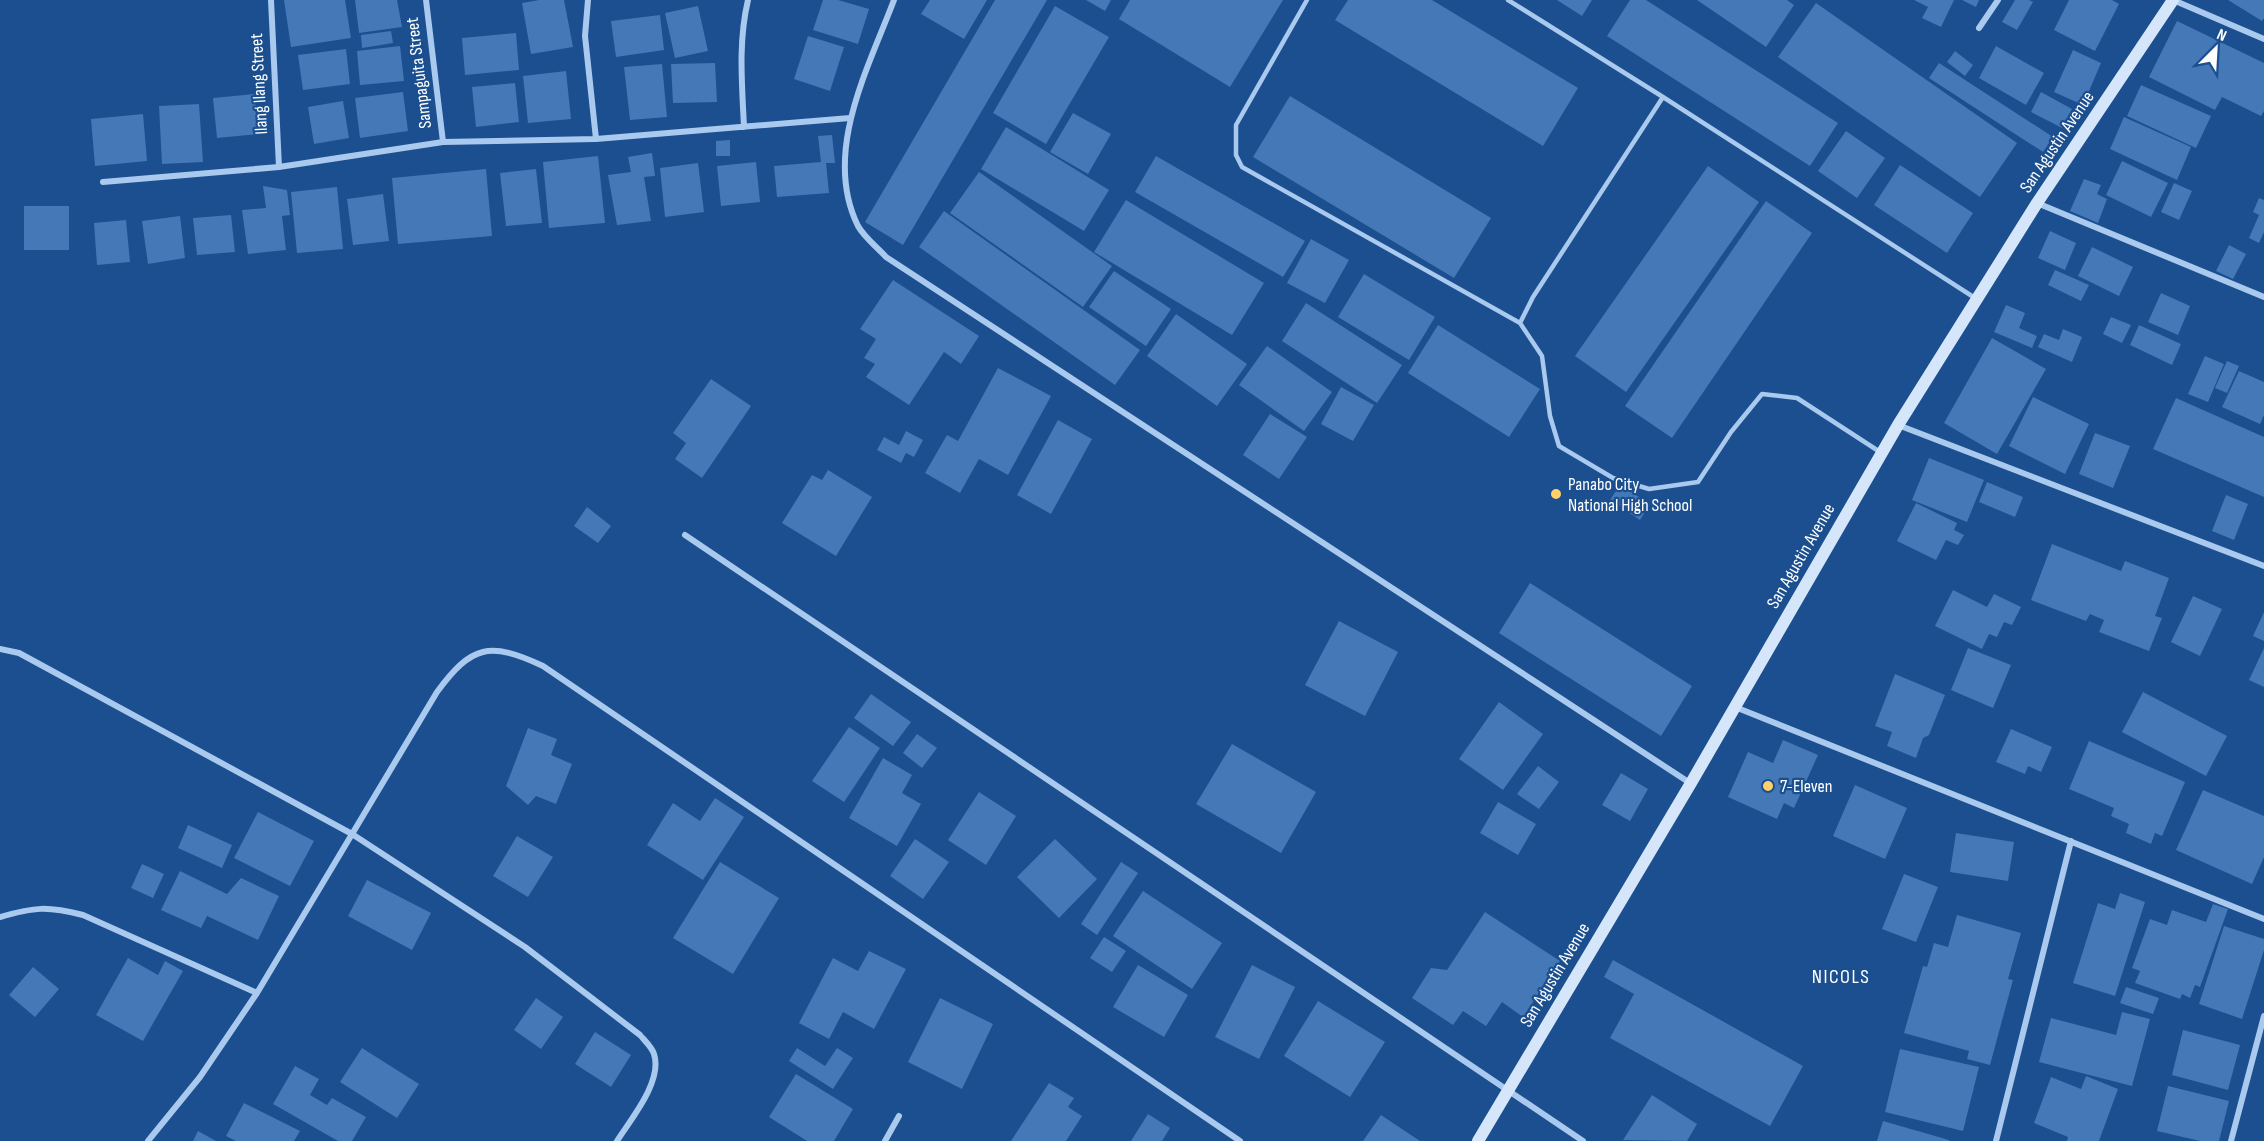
<svg xmlns="http://www.w3.org/2000/svg" width="2264" height="1141" font-family="'Sofia Sans Condensed',sans-serif">
  <rect width="100%" height="100%" fill="#1b4f8f"/>
  <path fill="#4478b7" d="M284 0H345L351 38 291 47Z
    M355 0H397L402 27 359 33Z
    M539 0H564L573 47 531 54 522 3Z
    M823 0H838L869 9 858 44 813 30Z
    M930 0H987L964 39 921 14Z
    M995 0H1047L903 245 865 222Z
    M1086 0H1111L1105 11Z
    M1130 0H1283L1230 87 1119 19Z
    M1348 0H1432L1578 88 1543 146 1335 20Z
    M1557 0H1592L1582 16Z
    M1630 0H1646L1838 123 1810 166 1607 36Z
    M1697 0H1787L1794 5 1766 47Z
    M1914 0H1954L1941 27 1922 18 1928 7Z
    M1962 0H1979L1976 7Z
    M2015 0H2029L2033 2 2017 30 2002 22Z
    M2069 0H2112L2119 4 2095 51 2054 30Z
    M2228 0H2264V18L2262 21Z
    M1816 3 2017 143 1980 197 1778 57Z
    M698 6 708 51 675 58 665 13Z
    M1055 6 1109 37 1046 144 993 113Z
    M660 15 664 50 616 57 611 21Z
    M2177 21 2264 63V111L2261 116 2222 97 2215 110 2149 77Z
    M391 31 393 43 362 48 361 35Z
    M516 33 519 70 465 75 462 38Z
    M808 36 844 47 830 91 794 79Z
    M400 46 404 81 360 85 357 51Z
    M1996 46 2044 73 2026 105 1979 78Z
    M346 49 350 84 303 90 298 55Z
    M2073 50 2101 63 2083 105 2054 92Z
    M1955 51 1973 65 1965 76 1947 62Z
    M715 63 717 102 673 103 671 64Z
    M1939 63 2053 137 2043 152 1929 78Z
    M662 64 667 117 630 120 624 67Z
    M566 71 571 119 528 123 523 76Z
    M515 83 519 122 476 127 472 87Z
    M2141 85 2211 116 2196 148 2127 116Z
    M403 92 408 131 360 138 355 98Z
    M2041 92 2072 109 2062 128 2031 112Z
    M255 94 258 134 217 138 213 98Z
    M1290 96 1491 218 1454 278 1253 157Z
    M343 101 349 138 314 144 308 107Z
    M199 104 203 162 162 164 159 106Z
    M1073 113 1111 134 1088 174 1050 152Z
    M143 114 147 161 95 166 91 119Z
    M2124 117 2191 147 2177 180 2110 149Z
    M1006 127 1109 190 1084 231 981 169Z
    M1846 131 1885 158 1857 198 1818 171Z
    M832 135 835 163H826L829 193 777 197 774 166 821 162 818 136Z
    M730 140V156H716V141Z
    M652 153 655 176 644 177 651 221 617 225 608 175 631 172 628 157Z
    M598 156 605 223 549 228 543 162Z
    M1156 156 1305 241 1283 277 1135 192Z
    M2122 161 2168 183 2151 217 2106 195Z
    M756 162 760 202 721 206 717 166Z
    M698 163 704 212 665 217 660 168Z
    M1900 165 1973 213 1947 253 1874 205Z
    M1708 166 1759 202 1626 392 1575 356Z
    M486 169 492 236 398 244 392 178Z
    M536 169 542 223 506 226 500 173Z
    M979 172 1112 266 1083 307 950 213Z
    M2084 179 2101 185 2097 194 2107 199 2098 223 2070 211Z
    M2174 183 2192 191 2179 220 2161 212Z
    M263 186 287 190 290 215 282 216 286 250 248 254 242 210 266 208Z
    M337 187 343 249 297 253 291 192Z
    M383 194 389 241 353 245 347 199Z
    M2259 198 2264 200V232L2259 243 2249 238 2259 215 2253 212Z
    M1126 200 1264 283 1232 335 1094 252Z
    M1766 201 1812 233 1672 438 1625 406Z
    M24 206H69V250H24Z
    M944 211 1140 350 1115 385 919 247Z
    M231 215 235 252 197 255 193 218Z
    M180 216 185 258 148 264 142 221Z
    M126 220 130 262 97 265 94 223Z
    M2050 231 2076 243 2065 270 2038 258Z
    M1311 239 1349 260 1325 303 1287 283Z
    M2229 245 2246 254 2233 279 2216 271Z
    M2092 247 2133 267 2119 296 2078 276Z
    M2055 270 2089 285 2081 301 2048 285Z
    M1114 271 1171 309 1146 346 1089 307Z
    M1364 274 1435 317 1409 360 1338 317Z
    M893 280 979 336 961 364 944 352 909 405 866 377 875 364 864 358 876 339 860 329Z
    M2161 293 2190 306 2178 335 2148 322Z
    M1306 303 1402 365 1377 403 1282 341Z
    M2006 305 2025 313 2019 328 2037 336 2032 348 1994 332Z
    M1176 314 1247 364 1217 406 1147 356Z
    M2111 317 2131 325 2122 343 2103 334Z
    M1438 325 1540 389 1509 437 1408 373Z
    M2139 325 2181 344 2172 365 2130 345Z
    M2063 329 2082 337 2072 362 2038 347 2044 334 2059 340Z
    M1992 338 2046 369 1997 454 1944 423Z
    M1267 346 1332 392 1304 431 1239 385Z
    M2205 356 2224 364 2208 402 2188 394Z
    M2227 361 2239 366 2227 393 2215 388Z
    M998 368 1051 396 1008 475 979 459 960 493 925 473 947 435 958 441Z
    M2239 371 2264 382V415L2260 424 2222 407Z
    M711 379 751 406 702 478 675 459 686 443 673 433Z
    M1341 387 1374 405 1353 441 1321 424Z
    M2033 397 2089 424 2065 474 2009 446Z
    M2176 398 2264 437V497L2153 449Z
    M1270 414 1307 437 1279 479 1243 455Z
    M1058 420 1092 439 1051 514 1017 495Z
    M906 431 923 440 914 457 906 453 901 463 877 450 884 437 899 445Z
    M2095 433 2130 446 2113 488 2079 474Z
    M1929 458 1984 480 1967 522 1912 500Z
    M828 470 872 497 836 556 782 523 812 475 822 480Z
    M1987 482 2023 497 2015 517 1979 502Z
    M1620 485 1650 504 1640 520 1610 500Z
    M2226 495 2248 504 2234 540 2212 531Z
    M1916 503 1957 523 1954 530 1964 535 1958 545 1946 540 1936 560 1897 541Z
    M587 507 611 526 598 543 574 526Z
    M2052 544 2121 571 2125 561 2169 578 2155 616 2162 618 2149 651 2099 632 2104 620 2090 614 2086 621 2031 600Z
    M1530 583 1692 686 1661 736 1499 633Z
    M1953 590 1987 607 1994 594 2021 607 2012 625 2004 622 1997 637 1989 634 1982 649 1935 626Z
    M2193 596 2222 609 2200 656 2171 642Z
    M2264 612V641L2253 636Z
    M1339 621 1398 652 1365 716 1305 685Z
    M1968 648 2011 665 1993 708 1951 690Z
    M2264 648V687L2249 680Z
    M1895 674 1945 695 1929 735 1923 738 1916 758 1887 746 1892 732 1875 726Z
    M2143 692 2227 736 2206 776 2122 732Z
    M871 694 911 722 893 746 854 718Z
    M1499 702 1543 734 1503 790 1459 759Z
    M849 727 880 748 844 802 812 781Z
    M528 728 557 739 551 755 572 764 556 804 536 796 528 805 506 786Z
    M2011 729 2052 747 2041 772 2028 766 2025 774 1996 762Z
    M917 734 937 748 922 768 903 753Z
    M1783 740 1818 755 1794 808 1784 803 1777 819 1728 797 1748 752 1773 763Z
    M2089 741 2185 782 2162 836 2155 833 2151 844 2126 833 2129 824 2111 816 2114 808 2069 789Z
    M1232 744 1316 792 1281 853 1196 804Z
    M883 758 912 775 902 793 921 804 897 846 849 818Z
    M1538 766 1559 782 1539 809 1517 794Z
    M1621 773 1648 789 1630 821 1602 805Z
    M1855 785 1907 808 1885 859 1833 836Z
    M2203 790 2264 816V857L2252 884 2176 850Z
    M979 792 1016 816 986 865 948 840Z
    M715 798 744 817 703 880 647 845 673 803 700 821Z
    M1498 802 1536 824 1518 855 1480 833Z
    M258 812 314 841 290 886 234 858Z
    M188 825 232 845 222 868 178 848Z
    M1956 833 2014 842 2008 881 1950 872Z
    M517 836 553 857 528 897 493 876Z
    M915 839 949 862 923 899 890 876Z
    M1055 839 1097 879 1059 918 1017 877Z
    M720 862 779 898 733 974 673 938Z
    M1121 862 1138 873 1097 935 1081 924Z
    M142 864 164 874 153 898 131 888Z
    M180 871 227 894 241 878 279 896 258 940 207 916 201 928 161 910Z
    M1904 874 1938 887 1916 942 1882 929Z
    M367 880 431 913 412 950 348 916Z
    M1143 891 1222 943 1192 989 1113 936Z
    M2120 893 2145 902 2115 996 2073 983 2098 903 2115 909Z
    M2213 904 2228 909 2200 987 2195 985 2190 998 2182 994 2180 999 2135 983 2140 971 2132 968 2150 919 2167 925 2172 910 2206 922Z
    M1485 912 1560 961 1523 1017 1502 1002 1486 1026 1463 1011 1453 1025 1412 998 1431 968 1447 970Z
    M1957 915 2021 933 2008 979 2013 980 1990 1065 1967 1059 1969 1051 1904 1033 1923 966 1927 967 1934 943 1948 947Z
    M2224 926 2264 939V950L2242 1019 2199 1004Z
    M1104 937 1126 951 1112 972 1090 958Z
    M869 951 906 969 874 1029 843 1012 829 1039 799 1023 833 958 858 971Z
    M128 958 158 975 165 961 183 971 143 1041 96 1015Z
    M1613 960 1803 1066 1770 1126 1610 1038 1634 994 1604 977Z
    M1138 965 1188 995 1164 1037 1113 1007Z
    M1252 965 1295 987 1259 1059 1215 1037Z
    M33 967 59 989 35 1017 9 995Z
    M2126 987 2159 998 2153 1014 2120 1003Z
    M536 998 563 1017 541 1049 514 1030Z
    M940 998 993 1024 962 1089 908 1062Z
    M1318 1001 1385 1042 1350 1097 1284 1056Z
    M2122 1012 2150 1019 2132 1086 2039 1062 2051 1018 2116 1035Z
    M2183 1030 2240 1045 2228 1090 2172 1075Z
    M595 1032 631 1055 611 1087 575 1064Z
    M362 1048 419 1084 397 1118 340 1082Z
    M797 1048 825 1066 837 1048 853 1058 833 1089 789 1061Z
    M1900 1049 1979 1067 1963 1131 1885 1112Z
    M295 1066 319 1079 310 1095 327 1105 332 1098 366 1117 352 1141H338L273 1104Z
    M796 1074 853 1109 834 1141H807L769 1117Z
    M2086 1076 2118 1089 2099 1141H2067L2068 1137 2034 1123 2051 1077 2081 1089Z
    M1049 1083 1074 1098 1068 1107 1082 1116 1066 1141H1011Z
    M2168 1086 2229 1101 2219 1141H2200L2157 1131Z
    M1652 1095 1697 1124 1687 1141 1623 1140Z
    M244 1103 300 1131 294 1141H236L226 1136Z
    M1148 1114 1170 1128 1162 1141H1131Z
    M1381 1115 1420 1141H1363Z
    M1883 1121 1949 1140V1141H1877Z
    M198 1131 216 1141H193Z"/>
  <g fill="none" stroke-linecap="round" stroke-linejoin="round">
    <path stroke="#a9c9ee" stroke-width="4.5" d="M1307 0 1236 125V155L1242 167 1520 323
      M1508 0 1663 97
      M1880 452 1797 398 1762 394 1731 432 1698 482 1649 489 1613 478 1559 446 1550 416 1542 356 1520 323 1533 297 1663 97 1975 298"/>
    <path stroke="#a9c9ee" stroke-width="6" d="M271 0 279 167
      M426 0 443 142
      M588 0 585 36 596 139
      M894 0C868 69 822 153 858 226 864 237 877 247 886 257L1690 783
      M2173 0 2264 39
      M1979 28 1998 0
      M744 127C742 84 738 42 748 0
      M103 182 279 167 443 142 596 139 850 118
      M2037 203 2264 297
      M1898 425 2264 566
      M685 535 1583 1141
      M0 649 19 653 352 834 525 947 640 1035C644 1040 652 1047 654 1054 663 1081 631 1119 617 1141
      M1735 707 2264 919
      M0 917C35 907 47 906 83 915L257 993
      M148 1141 200 1077 257 993 437 692C472 645 489 641 543 666L1240 1141
      M885 1141 899 1116
      M1996 1141 2071 841
      M2231 1141 2264 1016"/>
    <path stroke="#d6e6fa" stroke-width="12" d="M1478 1141 1691 783 1898 425 2037 203 2173 0"/>
  </g>
  <g fill="#ffd166" stroke="#1b4f8f" stroke-width="2">
    <circle cx="1556" cy="494" r="6"/>
    <circle cx="1768" cy="786" r="6"/>
  </g>
  <g text-anchor="middle" dominant-baseline="central" stroke-width="4.5" stroke-linejoin="round" paint-order="stroke">
    <g font-size="18" fill="#fff" stroke="#1b4f8f">
      <text transform="translate(419 73) rotate(-97)">Sampaguita Street</text>
      <text transform="translate(259 84) rotate(-93)">Ilang Ilang Street</text>
      <text transform="translate(2057 142) rotate(-56)">San Agustin Avenue</text>
      <text transform="translate(1801 556) rotate(-60)">San Agustin Avenue</text>
      <text transform="translate(1555 975) rotate(-59)">San Agustin Avenue</text>
    </g>
    <g font-size="18" fill="#fff" stroke="#1b4f8f" text-anchor="start">
      <text x="1568" y="484">Panabo City<tspan x="1568" dy="21">National High School</tspan></text>
      <text x="1780" y="786">7-Eleven</text>
    </g>
    <g font-size="20" letter-spacing="1.5" fill="#fff" stroke="#1b4f8f">
      <text x="1841" y="977">NICOLS</text>
    </g>
  </g>
  <g transform="translate(2216 48) rotate(24)" stroke="#1b4f8f" stroke-width="4.5" paint-order="stroke">
  <path d="M0-4.5L10 22L0 15L-10 22Z" fill="#ffffff"/>
  <text y="-9" font-size="16" font-weight="bold" text-anchor="middle" fill="#ffffff">N</text>
  </g>
</svg>
